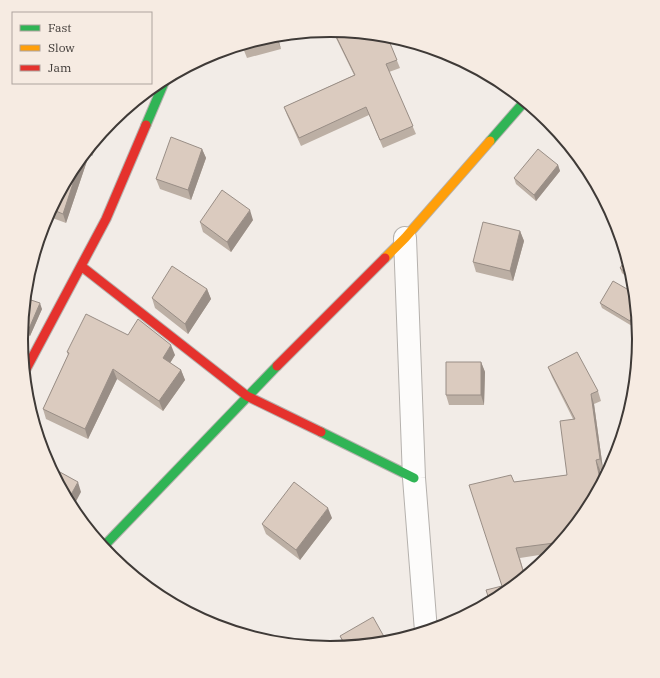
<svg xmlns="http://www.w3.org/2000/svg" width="660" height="678" font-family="'IBM Plex Serif',serif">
  <rect width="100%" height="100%" fill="#f2ece7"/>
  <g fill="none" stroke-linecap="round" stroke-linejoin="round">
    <g stroke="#b5b1ad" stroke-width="24">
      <path id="street" d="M405 238 414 478 426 631"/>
    </g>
    <g stroke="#b5b1ad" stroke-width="11">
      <path id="fast" d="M146 125 166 78
        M490 141 525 101
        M321 432 414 478
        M103 547 277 366"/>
    </g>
    <g stroke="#b5b1ad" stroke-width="11">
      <path id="slow" d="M385 258 405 238 490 141"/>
    </g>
    <g stroke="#b5b1ad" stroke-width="11">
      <path id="jam" d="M81 266 247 396 321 432
        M277 366 385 258
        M24 373 106 219 146 125"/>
    </g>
    <use href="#street" stroke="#fdfcfb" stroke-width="22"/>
    <use href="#fast" stroke="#30b455" stroke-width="9"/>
    <use href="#slow" stroke="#ff9f0a" stroke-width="9"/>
    <use href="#jam" stroke="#e5322d" stroke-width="9"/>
  </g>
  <path fill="#bcafa4" d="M332 30 387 36 400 68 389 72 416 134 383 148 369 115 301 146 287 115 284 107 354 75Z
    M277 35 281 49 247 58 243 48 270 36Z
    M104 130 92 156 89 155 66 223 47 216 73 167Z
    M202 149 206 158 191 200 160 189 156 179Z
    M558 165 560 171 536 201 516 184 514 178Z
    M253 220 231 252 203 232 200 222Z
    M520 231 524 241 513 281 476 272 473 262Z
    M620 268 633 279V283L622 273Z
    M207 289 211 299 188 334 155 308 152 298Z
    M634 293 632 326 602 308 600 303Z
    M25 298 42 309 30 336 22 333Z
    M128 335 175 355 170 363 181 370 185 380 163 411 117 379 88 439 46 419 43 409 68 355 67 352Z
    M481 362 485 372 484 405H449L446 395Z
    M548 367 598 391 601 401 594 404 603 469 600 470 587 511 552 553 520 558 525 576 501 596 502 586 514 482 567 475 573 419 552 377Z
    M332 518 300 560 266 534 262 524Z
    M340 636 387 642 344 647Z"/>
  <path fill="#998e86" d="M276 35H277L281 49 277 39Z
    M104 130 92 156 89 148Z
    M202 149 206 158 191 200 188 190Z
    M87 150 89 155 66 223 63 214 82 156Z
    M558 165 560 171 536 201 534 195Z
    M250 210 253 220 231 252 227 242Z
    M520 231 524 241 513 281 510 271Z
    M207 289 211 299 188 334 185 324Z
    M40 303 42 309 30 336 28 331Z
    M636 310 637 318 632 326 630 321Z
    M171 345 175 355 167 368 163 358Z
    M481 362 485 372 484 405 481 395Z
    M113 369 117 379 88 439 85 429Z
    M181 370 185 380 163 411 159 401Z
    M591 394 594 404 603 469 600 459Z
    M596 460 600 470 602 482 601 484Z
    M78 482 81 492 72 509 68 500Z
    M328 508 332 518 300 560 296 550Z"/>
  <path fill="#dbcbbf" stroke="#998e86" d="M333 30 387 36 397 60 386 64 413 126 380 140 366 107 299 138 284 107 355 75Z
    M276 35 277 39 243 48 242 44 270 36Z
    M171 137 202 149 188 190 156 179Z
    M538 149 558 165 534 195 514 178Z
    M82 156 63 214 51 209 73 167Z
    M222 190 250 210 227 242 200 222Z
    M483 222 520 231 510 271 473 262Z
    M627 258 633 279 620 268Z
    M172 266 207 289 185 324 152 298Z
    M613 281 634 293 636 310 630 321 600 303Z
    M25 298 40 303 28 331 22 329Z
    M86 314 128 335 138 319 171 345 163 358 181 370 159 401 113 369 85 429 43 409 69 353 67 352Z
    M577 352 598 391 591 394 600 459 596 460 601 484 587 511 562 542 516 548 525 577 501 596 490 602 486 590 502 586 469 485 511 475 514 482 567 475 560 421 575 419 548 367Z
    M446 362H481V395H446Z
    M49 466 78 482 68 500Z
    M294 482 328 508 296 550 262 524Z
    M373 617 387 642 346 646 340 636Z"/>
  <path d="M0 0H660V678H0ZM28 339a302 302 0 1 1 604 0a302 302 0 1 1-604 0Z" fill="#f6ebe2" fill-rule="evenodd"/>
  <path fill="none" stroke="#3f3a37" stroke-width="2" d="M28 339a302 302 0 1 1 604 0a302 302 0 1 1-604 0Z"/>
  <rect x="12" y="12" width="140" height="72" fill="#f6ebe2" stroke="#ada49e"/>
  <rect x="20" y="25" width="20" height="6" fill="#30b455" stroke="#ada49e"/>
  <text x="48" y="32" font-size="12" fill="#3f3a37">Fast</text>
  <rect x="20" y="45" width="20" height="6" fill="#ff9f0a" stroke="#ada49e"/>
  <text x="48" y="52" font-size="12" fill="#3f3a37">Slow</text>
  <rect x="20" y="65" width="20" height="6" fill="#e5322d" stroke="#ada49e"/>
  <text x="48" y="72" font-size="12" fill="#3f3a37">Jam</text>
</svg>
